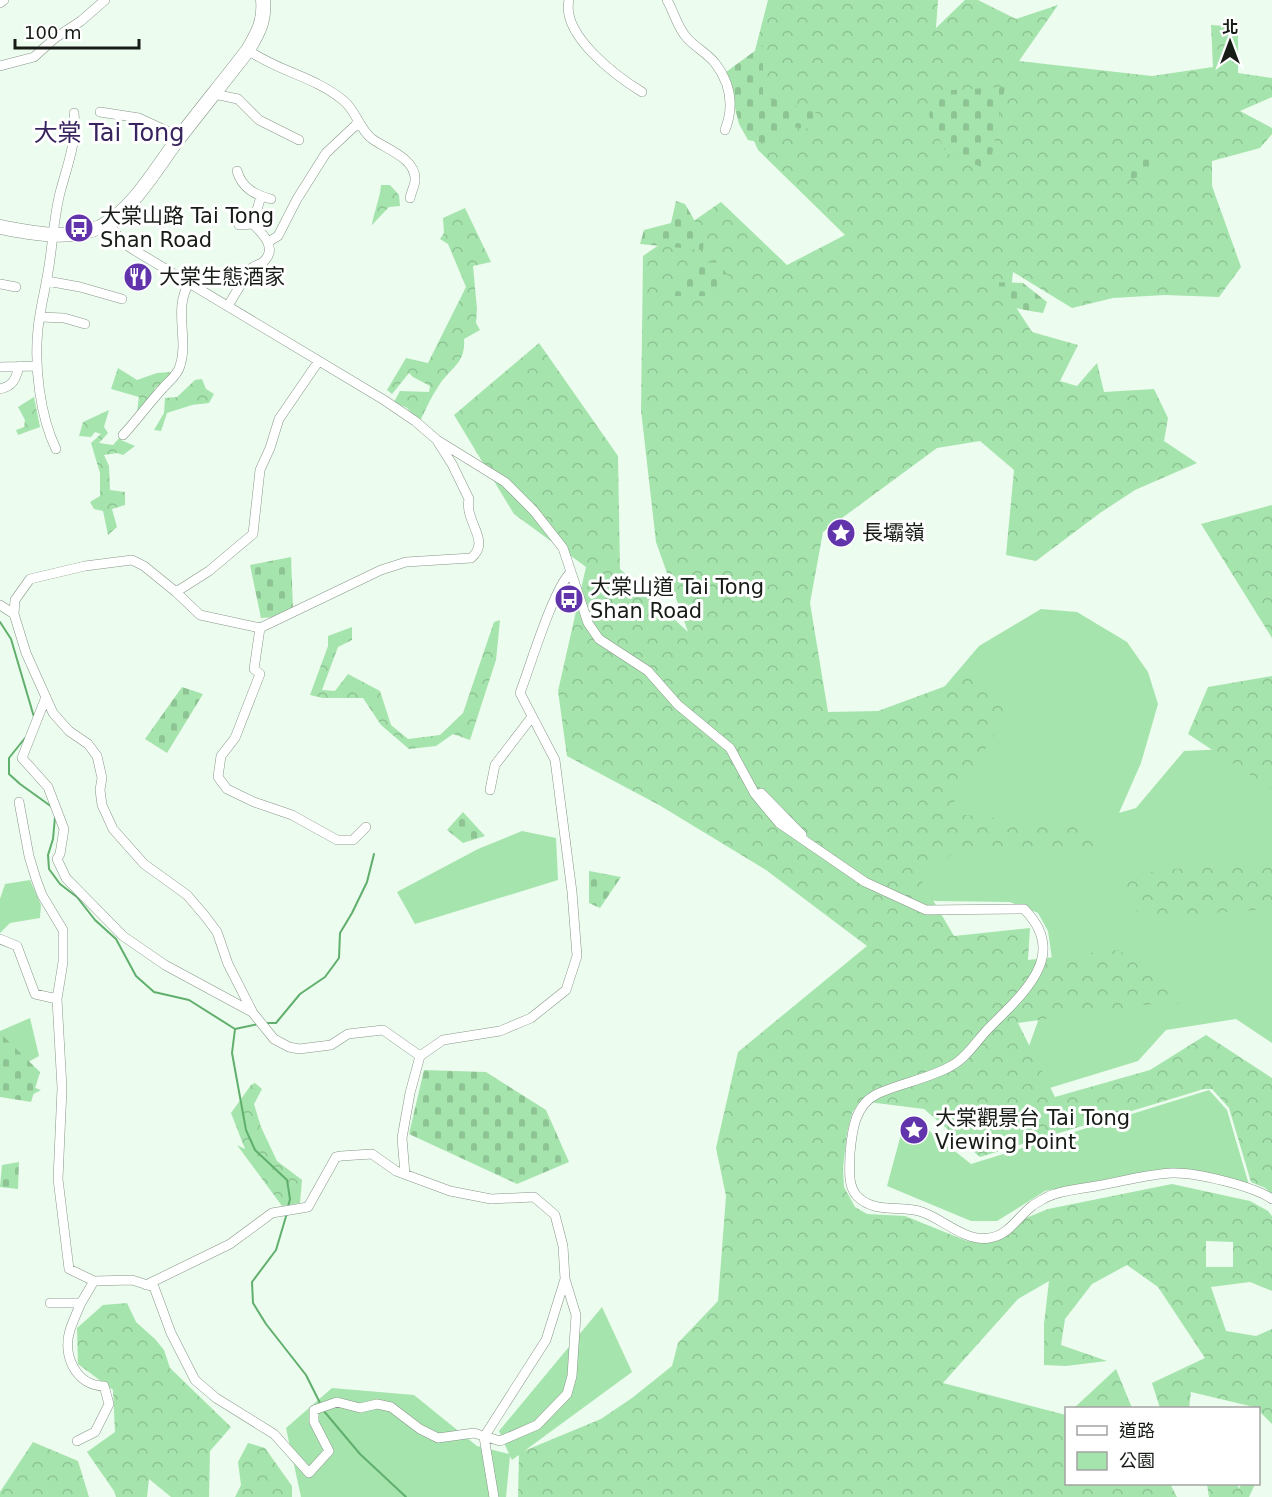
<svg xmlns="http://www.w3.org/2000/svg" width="1272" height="1497" font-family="'DejaVu Sans','Noto Sans TC',sans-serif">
  <defs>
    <pattern id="forest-crowns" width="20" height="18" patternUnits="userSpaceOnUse" patternTransform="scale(1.5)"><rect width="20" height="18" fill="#a6e4ad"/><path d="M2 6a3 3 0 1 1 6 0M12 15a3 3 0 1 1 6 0" fill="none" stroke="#8ec394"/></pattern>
    <pattern id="cemetery-stones" width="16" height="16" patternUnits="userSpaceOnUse" patternTransform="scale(1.5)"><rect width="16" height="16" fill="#a6e4ad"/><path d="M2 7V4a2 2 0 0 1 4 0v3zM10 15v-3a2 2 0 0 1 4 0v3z" fill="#8ec394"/></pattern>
  </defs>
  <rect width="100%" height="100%" fill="#ecfcee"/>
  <path fill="#a6e4ad" d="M1041 609 1077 612 1127 642 1148 672 1158 704 1141 763 1119 813 1136 808 1184 751 1227 749 1272 764V1043L1236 1019 1166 1030 1138 1061 1030 1094 1016 1082 1046 999 1052 959 1048 931 1038 913 1010 902 936 901 912 897 905 733 979 646Z
    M522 831 556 838 558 880 415 924 397 892 478 849Z
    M30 880 41 905 40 918 10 923 0 933V899L5 884Z
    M30 1018 39 1056 23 1065 24 1084 41 1090 26 1098 0 1058V1031Z
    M1209 1090 1227 1110 1249 1185 1149 1171 1045 1191 997 1221H971L887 1186 903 1127 918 1122 971 1164Z
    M602 1307 632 1372 512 1460 510 1456 506 1497H301L286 1428 332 1388 414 1395 477 1446 509 1454 499 1431Z"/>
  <path fill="url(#forest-crowns)" fill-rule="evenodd" d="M768 0H938L936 28 965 0H978L1016 19 1058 5 1019 61 1152 76 1213 67 1211 25 1238 27V73L1272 78V97L1240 111 1272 128V134L1260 148 1212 161V186L1241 267 1219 297 1165 295 1113 298 1072 308 1013 272 1010 298 1032 332 1078 345 1060 381 1077 386 1097 363 1104 392 1154 389 1168 418 1164 441 1197 463 1135 490 1100 513 1036 561 1006 555 1014 470 980 441 937 448 823 532 810 603 828 712 878 711 981 673 1010 707 948 813 1000 819H1047L1073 824 1095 846 1051 850 999 846 956 851 920 878 954 936 1030 928 1028 960 1118 950 1165 980 1183 1003 1153 1004 1018 1023 1055 1097 1150 1070 1206 1035 1272 1078V1194L1265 1188 1251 1182 1229 1108 1212 1089H1204L980 1157 924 1109 860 1101 852 1113 847 1133 843 1168 844 1187 855 1207 867 1214 905 1216 967 1241 990 1243 1009 1235 1026 1218 1048 1209 1172 1184 1250 1201 1268 1211 1272 1216V1291L1250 1282 1211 1287 1226 1331 1256 1336 1272 1329V1424L1259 1411 1258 1408 1191 1392 1189 1408H1160L1152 1383 1205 1358 1158 1287 1127 1265 1092 1284 1065 1319 1061 1345 1107 1361 1066 1366 1044 1365V1324L1049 1281 1018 1299 943 1383 1066 1415V1484H1170L1177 1497H518L519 1453 601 1419 632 1398 672 1366 678 1343 718 1301 726 1196 716 1148 738 1052 867 946 766 870 659 805 567 756 558 691 586 567 514 514 454 415 539 343 618 456 620 569 688 632 656 542 641 410 643 256 721 202 787 265 845 235 758 150 740 109ZM1206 1241 1233 1242V1267H1206Z
    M381 185H390L399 195 400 206 389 207 372 225C374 211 380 199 381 185Z
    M465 208 491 262 473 266 477 309 476 323 480 330 464 339C466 365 449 368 438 387 431 397 426 409 420 421L407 408 394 402 400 391 429 392 430 386 413 377 409 373 392 394 387 390 406 358 428 363 466 287 448 244 440 239 444 233 443 218Z
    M118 368 137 380 157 373 171 372 173 374 154 389 157 391 137 412 139 397 111 389Z
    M202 379 206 389 214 394 209 403 192 405 167 413 161 431 154 430 164 413 165 398 177 397 195 380Z
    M34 397 40 427 18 435 16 430 24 427 25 420 18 407Z
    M109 410 104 427 108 433 99 443 113 445 122 435 126 438 121 440 135 446 123 455 117 453 104 455 109 466 110 490 125 492V505L112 509 117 527 108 535 103 511 94 509 90 502 100 496V473L91 443 101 434 95 432 91 437 79 436 83 422Z
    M1272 505V638L1201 524Z
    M500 620 496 660 470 740 453 734 436 746 409 749 381 725 363 698H323L310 695 328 646V636L352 627V640L338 647 322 690 335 691 348 674 380 691 391 725 408 739 440 735 463 713 494 622Z
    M1272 676V789L1188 734 1208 687Z
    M1272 858V913L1270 909 1141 918 1114 876Z
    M255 1083 262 1089 254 1104 261 1127 277 1161 302 1180 300 1203 282 1206 237 1145 245 1149 231 1113 251 1085Z
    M127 1303 136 1322 155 1339 164 1350 170 1368 231 1427 210 1451 209 1497H171L149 1479 147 1497H116L114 1491 87 1452 115 1432 113 1390 78 1364 77 1328 103 1305Z
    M1116 1369 1132 1408H1074Z
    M33 1442 78 1461 89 1497H0V1492Z
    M248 1443 265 1448 292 1486V1497H235L241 1485 238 1462Z
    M1207 1484H1237L1239 1488 1242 1484H1255L1249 1497H1209Z"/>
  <path fill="url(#cemetery-stones)" d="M763 45V100L775 99 819 114 812 129 781 126 773 145 748 140 739 124 726 72Z
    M1005 87 989 170 946 153 929 115 935 91Z
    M1153 159 1156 169 1130 180 1128 161Z
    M676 201 685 204 704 237 703 250 640 244 644 230 671 223Z
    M715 260 731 279 713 296H672L671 281Z
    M989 282 1023 283 1047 302 1043 313C1021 309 993 308 989 282Z
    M291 557 293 608 277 617 261 618 250 565Z
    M182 687 203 694 167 753 145 739Z
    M463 812 485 836 463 843 447 830Z
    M589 871 621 877 600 908 589 903Z
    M0 1033 40 1072 31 1102 0 1097Z
    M424 1070 486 1072 546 1110 569 1162 517 1184 409 1134Z
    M19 1162 18 1189 0 1187 2 1165Z"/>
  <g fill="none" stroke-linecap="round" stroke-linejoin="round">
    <path stroke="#60af6d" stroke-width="2" d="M0 622 11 639 34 717
      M25 738 9 758V774L20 784 52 807
      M55 817 53 839 48 855 49 869 60 884 77 897 95 920 116 939 136 976 154 992 189 1000 235 1029 258 1024
      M267 1023H276L300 994 325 977 339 958 340 933 352 913 367 882 374 854
      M235 1029 232 1053 246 1130 255 1150 287 1180 290 1199 288 1207
      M287 1213 276 1250 252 1282 253 1303 266 1324 306 1375 321 1405
      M323 1410 360 1454 406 1497"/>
    <g stroke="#879688" stroke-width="10">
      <path id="street" d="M569 0C561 35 616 76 642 92
        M667 0C674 12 677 27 687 38 695 47 708 54 715 63 731 84 734 107 725 130
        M0 3 4 0
        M248 50C279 72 314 76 344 101 356 111 359 128 371 138 385 149 417 158 415 181 414 187 411 193 410 198
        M0 66 34 57 55 38 81 21 105 0
        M214 94 238 99 259 120 299 140
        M100 112 139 118 180 137
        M237 171C242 188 255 195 271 199
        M108 222 122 242 134 250 384 400 415 421 437 440 505 482 534 511 563 548 588 623 599 639 648 671 678 705 730 748 755 794 779 823 865 882 926 910 1024 909C1071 956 1021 995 987 1030 976 1042 965 1059 951 1066 928 1079 901 1083 877 1094 855 1105 852 1130 850 1153 850 1167 847 1185 857 1196 874 1214 901 1205 922 1212 943 1219 965 1242 989 1238 1008 1236 1018 1217 1032 1206 1036 1203 1042 1200 1047 1197 1061 1190 1081 1189 1096 1186 1121 1182 1147 1174 1172 1173 1195 1172 1253 1186 1272 1199
        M239 225 253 224 261 196
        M268 242 278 236 297 199 326 153 359 122
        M47 281 80 287 122 299
        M0 284 16 287
        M228 306C235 294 242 282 250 270 254 264 261 266 265 260 277 247 262 233 253 224
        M40 317 64 318 85 324
        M0 367 37 366
        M0 389C13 386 16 379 19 366
        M123 435C137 420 149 403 163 388 169 381 177 376 180 366 189 339 173 310 189 283
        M56 449C40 416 34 366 38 329 40 308 46 287 49 266 53 241 54 214 61 189 68 164 77 140 74 113
        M176 592 209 571 253 534 260 470 270 448 279 419 318 362
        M0 605 14 614
        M260 628 254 669 260 674 235 738 221 756 218 777 227 789 254 802 292 815 337 840H353L366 827
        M46 697 22 758 48 787 64 829 60 854 57 859 66 878 123 936 165 965 252 1012
        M490 790 495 765 531 718
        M761 793 802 835
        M19 802 29 856 36 879 42 895 63 930V962L57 999 62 1088 58 1179 69 1269 94 1281 132 1280 154 1287 171 1333 195 1380 216 1398 274 1434 309 1473 329 1451 314 1422V1410L337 1402 360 1408 377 1404 391 1407 420 1429 438 1438 474 1433 500 1441 537 1425 567 1394 572 1376 576 1315 565 1279
        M0 939 17 946 35 994 57 999
        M420 1056 383 1030 348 1034 331 1045 299 1049 289 1047 274 1039 253 1013 228 964 217 932 205 916 187 895 144 864 113 829 102 805 100 790 102 778 97 756 88 744 69 731 53 713 26 653 14 614 15 600 30 579 85 566 132 560 144 566 176 592 200 615 260 628 381 570 406 562 471 558C492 541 464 522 469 499L452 464 438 442
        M405 1174 402 1138 410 1093 420 1056 443 1040 500 1031 531 1018 566 990 577 956 572 892 555 760 520 693C530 667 553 589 571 572
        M146 1285 230 1244 272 1213 308 1207 336 1157 341 1156 372 1154 396 1171 450 1191 491 1199 534 1197 555 1215 563 1246 565 1279 546 1340 484 1437 494 1497
        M50 1303H81L94 1281
        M77 1441 95 1432 109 1404 104 1386C76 1386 62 1355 70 1330 73 1321 77 1312 81 1303"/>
    </g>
    <g stroke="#879688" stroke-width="15">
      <path id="secondary" d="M0 227C33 233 68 241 100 227 132 212 158 165 179 138 202 108 225 80 248 50 258 33 265 21 263 0"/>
    </g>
    <use href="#street" stroke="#fff" stroke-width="9"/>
    <use href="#secondary" stroke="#fff" stroke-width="14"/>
  </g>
  <defs>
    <g id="bus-disc" transform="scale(1.5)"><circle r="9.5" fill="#6234ab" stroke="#fff"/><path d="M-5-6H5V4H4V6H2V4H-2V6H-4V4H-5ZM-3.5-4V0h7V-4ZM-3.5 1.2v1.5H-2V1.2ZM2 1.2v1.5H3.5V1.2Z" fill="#fff"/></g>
    <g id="restaurant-disc" transform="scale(1.5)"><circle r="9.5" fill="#6234ab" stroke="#fff"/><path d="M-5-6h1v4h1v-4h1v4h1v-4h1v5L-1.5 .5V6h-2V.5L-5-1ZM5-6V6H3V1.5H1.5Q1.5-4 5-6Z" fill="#fff"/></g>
    <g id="sight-disc" transform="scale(1.5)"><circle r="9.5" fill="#6234ab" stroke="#fff"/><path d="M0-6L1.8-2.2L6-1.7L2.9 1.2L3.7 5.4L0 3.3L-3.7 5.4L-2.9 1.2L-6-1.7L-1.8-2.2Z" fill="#fff"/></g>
  </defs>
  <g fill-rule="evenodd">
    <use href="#bus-disc" x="79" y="228"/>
    <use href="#restaurant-disc" x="138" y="277"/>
    <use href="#sight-disc" x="841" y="533"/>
    <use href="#bus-disc" x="569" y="599"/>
    <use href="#sight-disc" x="914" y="1130"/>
  </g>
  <g text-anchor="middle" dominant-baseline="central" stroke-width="6" stroke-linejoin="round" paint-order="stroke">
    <g font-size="21" fill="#171c17" stroke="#fff" text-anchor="start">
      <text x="100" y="216">大棠山路 Tai Tong<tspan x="100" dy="24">Shan Road</tspan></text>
      <text x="159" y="277">大棠生態酒家</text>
      <text x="862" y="533">長壩嶺</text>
      <text x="590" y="587">大棠山道 Tai Tong<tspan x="590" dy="24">Shan Road</tspan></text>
      <text x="935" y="1118">大棠觀景台 Tai Tong<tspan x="935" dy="24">Viewing Point</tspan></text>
    </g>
    <g font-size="24" fill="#37235d" stroke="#fff">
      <text x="109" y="133">大棠 Tai Tong</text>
    </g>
  </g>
  <rect x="1065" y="1407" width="195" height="78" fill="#ffffff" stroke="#a2a4a2" stroke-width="1.5"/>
  <rect x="1077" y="1426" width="30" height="9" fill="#ffffff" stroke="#a2a4a2" stroke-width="1.5"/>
  <text x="1119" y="1437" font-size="18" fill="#171c17">道路</text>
  <rect x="1077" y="1452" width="30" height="18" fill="#a6e4ad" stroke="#a2a4a2" stroke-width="1.5"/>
  <text x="1119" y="1467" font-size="18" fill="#171c17">公園</text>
  <g transform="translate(1230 42)" stroke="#ffffff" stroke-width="4.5" paint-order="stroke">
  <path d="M0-4.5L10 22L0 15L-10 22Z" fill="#171c17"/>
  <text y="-9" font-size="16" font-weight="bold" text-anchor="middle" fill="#171c17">北</text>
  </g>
  <path d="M15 39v9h124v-9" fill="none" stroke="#171c17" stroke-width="3"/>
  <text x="24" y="39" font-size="18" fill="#171c17" stroke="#ffffff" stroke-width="4.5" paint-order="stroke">100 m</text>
</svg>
